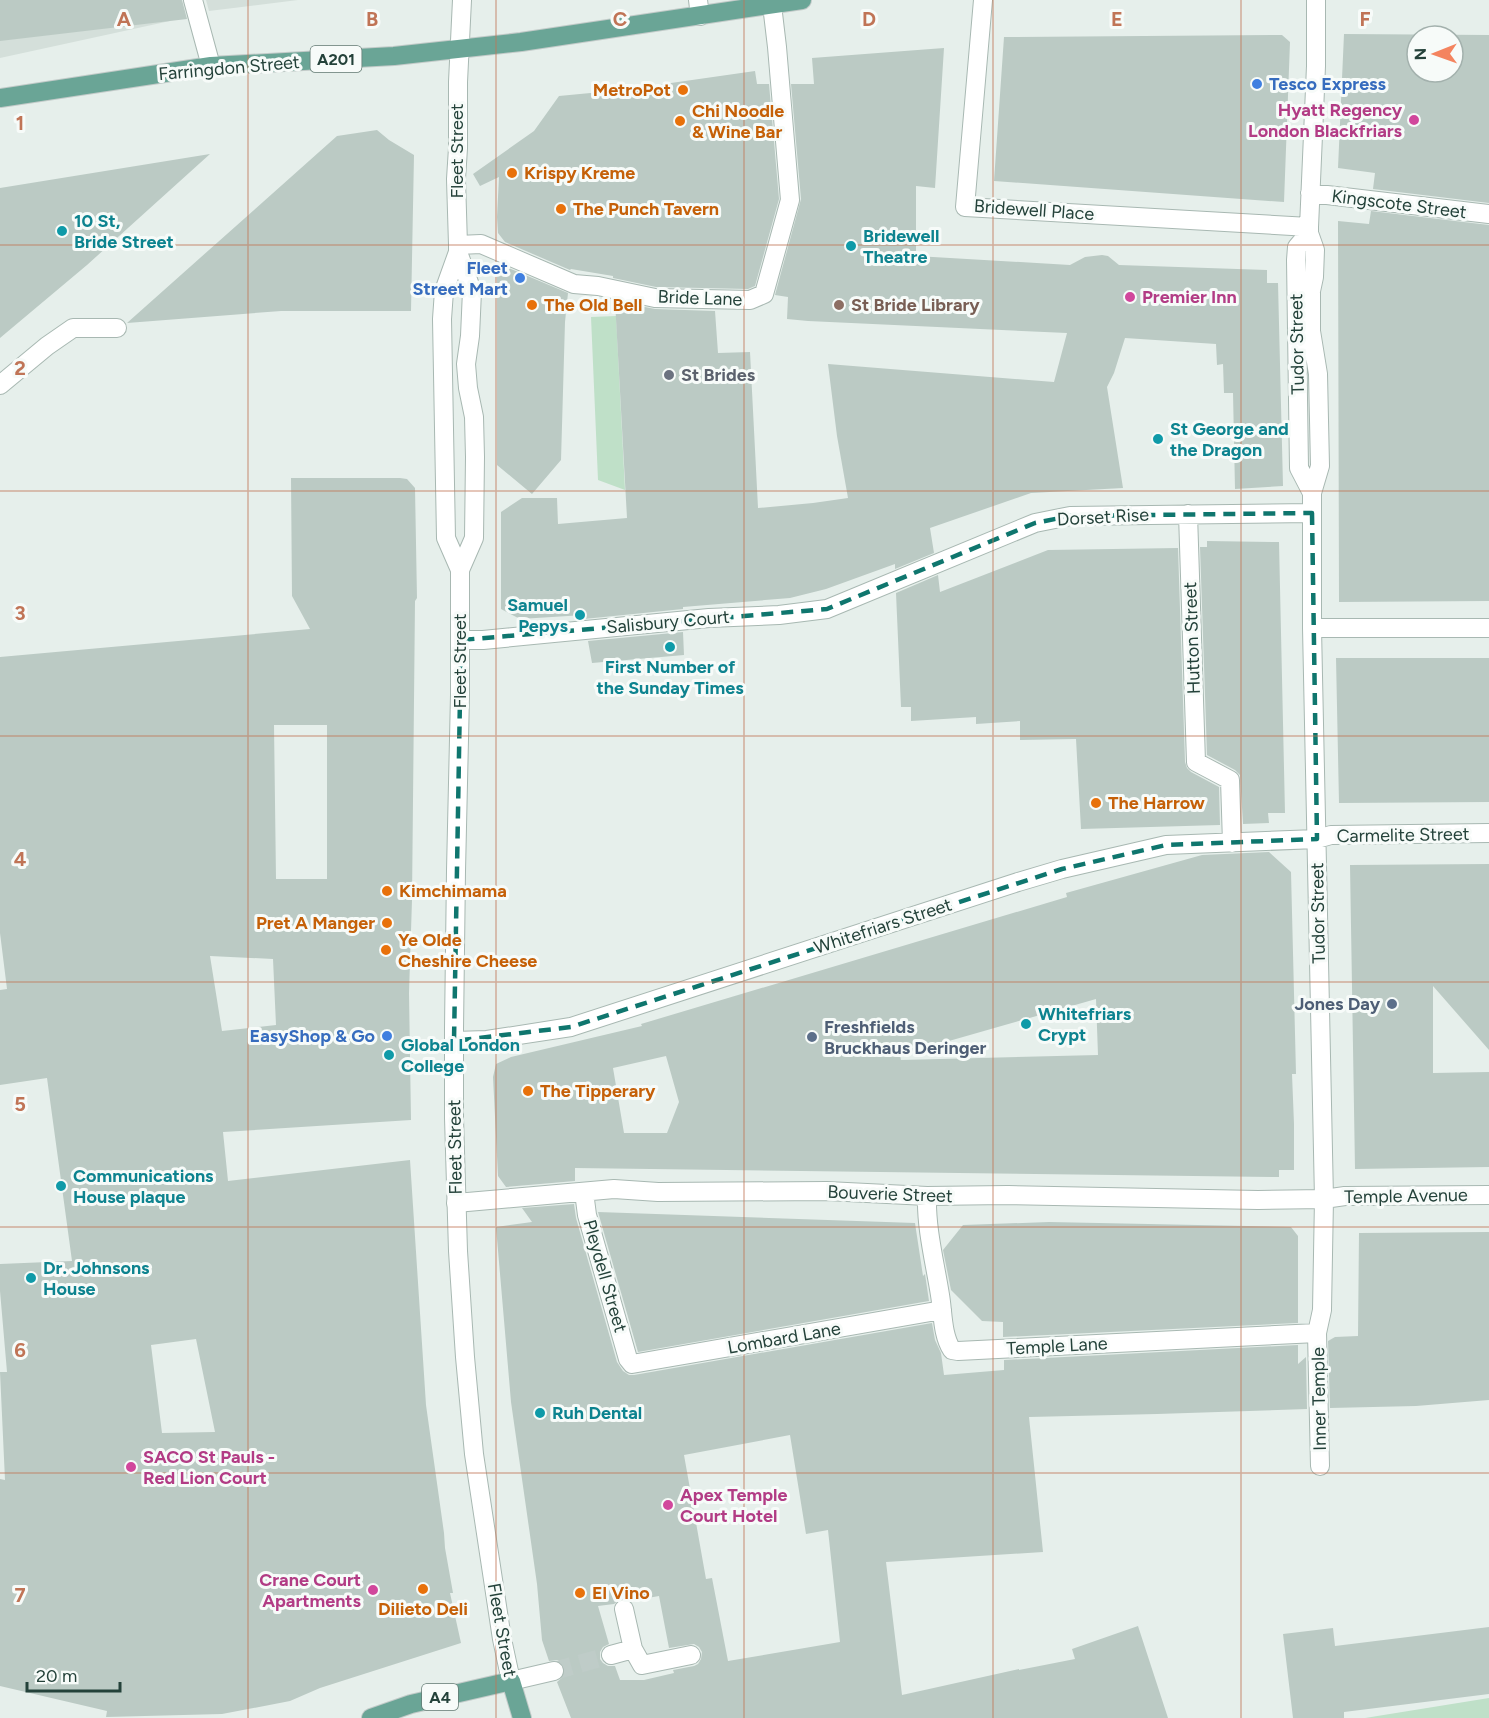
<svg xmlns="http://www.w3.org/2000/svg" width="1489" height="1718" font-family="Figtree,sans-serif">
  <rect width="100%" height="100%" fill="#e6efeb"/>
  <path fill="#d4dfda" d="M0 0H167L170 21 0 58Z
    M206 0H298L209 11Z"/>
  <path fill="#bfe0c8" d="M616 316 625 490 598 480 591 317Z
    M1489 1698V1718H1365Z"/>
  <path fill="#bbcac4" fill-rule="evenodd" d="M0 0H182L187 19 0 41Z
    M1344 34 1489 35V203L1373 189 1375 173 1338 168ZM1417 36H1453V72H1417Z
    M1282 35 1290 42 1284 202 994 181 1004 37Z
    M944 48 935 188 916 186V256L1070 265 1085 257 1102 255 1108 256 1119 265 1267 270V283H1278L1283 486 1235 489 1233 393H1224L1223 364 1217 365 1216 344 1125 338 1114 373 1107 387 1123 488 1031 493 930 528 934 553 895 569V564L826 589 790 598 683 607V609L584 619V615L520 619 501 609V512L522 498H557L558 524 627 518 615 301 655 309 715 311 718 353 750 352 758 508 813 503 848 498 837 436 828 364 1054 382 1067 333 808 321 787 319 788 297 775 295 801 199 791 84H814L812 58Z
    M755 71 757 84H769L779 199 755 286 748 289 656 287 613 278V276L571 269 570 270 505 242 498 233 497 217 499 177 480 186 473 174 534 131 559 96 622 90Z
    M377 130 389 140 414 155 411 311H281L127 323 337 136Z
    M210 154 87 265 0 338V188Z
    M1371 211 1489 225V601L1339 602 1338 221 1369 224Z
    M504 266 568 293 565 322 561 460 532 494 497 465V272Z
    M291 478H400L407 479 415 488 417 598 415 601 412 900 409 993 411 1120 223 1132 228 1181 410 1160 426 1405 444 1533 445 1548 453 1593H450L461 1643 320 1688 290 1701 222 1714 106 1717 107 1711 0 1686V1479L5 1480 0 1372H7L0 1291V1264L72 1261 47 1078 0 1085V990L7 989 0 933V657L310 629 292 596ZM274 725H327V879H276ZM210 956 273 959 276 1025 222 1031ZM196 1339 215 1432 162 1433 151 1345Z
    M1207 541 1279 542 1285 813H1268L1269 823 1243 824 1240 775 1235 770 1207 755 1200 547H1207Z
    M1178 548 1185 762 1187 768 1191 772 1219 787 1220 825 1081 829 1076 739 1020 740V721L976 724V717L911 721V707H901L896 593 938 575 940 592 1048 550Z
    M683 632 684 655 592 663 588 641Z
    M1336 658H1489V802L1339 803Z
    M1269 852 1291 872 1296 1074H1292L1294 1124V1170H1279V1177L575 1168V1181L506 1187 498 1176 493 1077 496 1064 511 1057 642 1026 641 1024 1067 897 1066 893 1202 855ZM1096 999 1098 1055 901 1060 900 1055ZM666 1056 679 1102 667 1133H624L613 1068Z
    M1489 864V1050L1433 986V1073L1489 1072V1167L1355 1169 1350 865Z
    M574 1204 576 1218 617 1362 623 1371 629 1375H634L932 1323 935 1340 941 1353 944 1375 1004 1370V1360L1298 1345V1364L1306 1357 1307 1409 1157 1414 1029 1417 1043 1552 886 1562 902 1695 1019 1669V1670L1075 1659 1072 1649 1138 1626 1168 1718H571L557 1682 565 1675V1668L563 1664 558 1660 549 1661 542 1640 537 1584 511 1402 496 1227 532 1222 522 1208ZM790 1435 806 1534 828 1530 840 1642 728 1661 712 1578 706 1579 684 1455ZM659 1596 669 1648 694 1644 699 1647 702 1652 701 1659 698 1664 694 1666 673 1670 674 1673 644 1680H620L615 1666H608L603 1663 600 1659V1652L603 1647 609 1644 598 1606 614 1604 622 1598 631 1601Z
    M598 1212 915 1223 923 1276 925 1274 929 1301 638 1352Z
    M1049 1222 1291 1227 1298 1236V1323L1003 1337V1322L982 1321 951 1290 943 1250 963 1225Z
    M1489 1232V1400L1416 1406 1330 1408 1328 1341 1335 1337 1358 1336 1359 1233Z
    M1489 1627V1694L1344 1712V1718H1293L1283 1634 1333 1628 1335 1646Z"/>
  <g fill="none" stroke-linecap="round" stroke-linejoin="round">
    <path stroke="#bfccc8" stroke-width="18" stroke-dasharray="18 9" stroke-linecap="butt" d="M554 1671 611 1655"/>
    <g stroke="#a8b8b2" stroke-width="20">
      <path id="minor" d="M193 0 211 66
        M698 0 700 16
        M983 0 965 207 1309 227
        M1316 0V66L1309 227V233L1315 250 1314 277 1311 291V331L1318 374 1320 466 1312 493V628L1324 1199 1322 1310 1317 1333 1320 1466
        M1310 193 1489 214
        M1309 233 1297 247 1296 260 1299 468 1312 493
        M458 245 481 244 574 284 598 286 655 298 750 300 764 294 790 200 777 47 772 5
        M0 385 47 346 73 328H117
        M1188 514 1196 762 1230 780 1232 843
        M1312 628H1489
        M461 640H483L709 618 779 615 827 609 1035 523 1070 516 1312 513
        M454 1041 487 1040 571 1027 1018 882 1062 869 1166 845 1317 839 1331 835 1489 833
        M584 1192 587 1215 628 1359 632 1364 942 1310
        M927 1196C926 1229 935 1263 940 1295 943 1312 942 1335 952 1350L958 1351C1078 1344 1198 1340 1317 1333
        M456 1203 614 1189 658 1192 827 1191 927 1196 1008 1195 1258 1200 1324 1199 1345 1196 1489 1195
        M624 1609 633 1649 642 1665 691 1655
        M611 1655 633 1649
        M511 1681 554 1671"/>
    </g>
    <g stroke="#a8b8b2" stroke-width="20">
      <path id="tertiary" d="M458 252 444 291 442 319 446 538 460 570V695L456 871 454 1029V1118L458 1251 465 1357 474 1454 502 1639 511 1681
        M460 570 474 538 475 457 474 417 468 388 466 364 470 336 472 291 458 252V245L456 179 458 148V82L462 0"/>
    </g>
    <g stroke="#c2cac8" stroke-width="20">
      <path id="primary" d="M0 98 211 66 394 56 521 42 802 0
        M371 1718 411 1704 511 1681 522 1718"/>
    </g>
    <use href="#minor" stroke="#fff" stroke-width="18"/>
    <use href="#tertiary" stroke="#fff" stroke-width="18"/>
    <use href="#primary" stroke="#6aa596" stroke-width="18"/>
  </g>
  <path fill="none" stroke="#0f766e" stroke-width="4.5" stroke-dasharray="12 8" stroke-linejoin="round" d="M1312 513 1317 839 1166 845 1062 869 571 1027 454 1041 461 640 827 609 1035 523 1070 516Z"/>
  <path fill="none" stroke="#c07456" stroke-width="1.5" stroke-opacity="0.55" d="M248 0V1718M496 0V1718M744 0V1718M993 0V1718M1241 0V1718M0 245H1489M0 491H1489M0 736H1489M0 982H1489M0 1227H1489M0 1473H1489"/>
  <g fill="#3f7fe0" stroke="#f7fbf9" stroke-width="2">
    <circle cx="1257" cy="84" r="6"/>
    <circle cx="520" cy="278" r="6"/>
    <circle cx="387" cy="1036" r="6"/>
  </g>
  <g fill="#e8710a" stroke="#f7fbf9" stroke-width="2">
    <circle cx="683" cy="90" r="6"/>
    <circle cx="680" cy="121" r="6"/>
    <circle cx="512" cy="173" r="6"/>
    <circle cx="561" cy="209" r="6"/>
    <circle cx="532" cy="305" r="6"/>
    <circle cx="1096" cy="803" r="6"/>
    <circle cx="387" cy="891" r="6"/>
    <circle cx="387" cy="923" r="6"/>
    <circle cx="386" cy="950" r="6"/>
    <circle cx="528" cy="1091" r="6"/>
    <circle cx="423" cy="1589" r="6"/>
    <circle cx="580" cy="1593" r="6"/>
  </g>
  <g fill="#d1479c" stroke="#f7fbf9" stroke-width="2">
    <circle cx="1414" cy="120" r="6"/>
    <circle cx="1130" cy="297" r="6"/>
    <circle cx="131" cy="1467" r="6"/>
    <circle cx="668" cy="1505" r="6"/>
    <circle cx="373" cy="1590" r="6"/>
  </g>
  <g fill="#0f9aa8" stroke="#f7fbf9" stroke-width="2">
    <circle cx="62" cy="231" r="6"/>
    <circle cx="851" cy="246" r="6"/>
    <circle cx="1158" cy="439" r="6"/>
    <circle cx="580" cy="615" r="6"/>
    <circle cx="670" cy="647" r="6"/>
    <circle cx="1026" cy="1024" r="6"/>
    <circle cx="389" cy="1055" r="6"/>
    <circle cx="61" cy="1186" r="6"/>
    <circle cx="31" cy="1278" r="6"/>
    <circle cx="540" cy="1413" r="6"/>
  </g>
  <circle fill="#8d6e63" stroke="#f7fbf9" stroke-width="2" cx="839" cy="305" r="6"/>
  <circle fill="#6b7280" stroke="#f7fbf9" stroke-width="2" cx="669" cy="375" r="6"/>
  <g fill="#5c6f8a" stroke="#f7fbf9" stroke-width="2">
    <circle cx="1392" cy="1004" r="6"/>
    <circle cx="812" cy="1037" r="6"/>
  </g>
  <g text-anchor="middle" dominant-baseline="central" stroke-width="6" stroke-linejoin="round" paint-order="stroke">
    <g fill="#f7fbf9" stroke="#637a73" stroke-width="1.5">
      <rect x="310.5" y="46" width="51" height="26" rx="4.5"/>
      <rect x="422" y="1684" width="36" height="26" rx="4.5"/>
    </g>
    <g font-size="16" font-weight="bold" fill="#24423a">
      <text x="336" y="59">A201</text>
      <text x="440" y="1697">A4</text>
    </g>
    <g font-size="18" fill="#24423a" stroke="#f7fbf9">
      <text transform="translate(229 68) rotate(-5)">Farringdon Street</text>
      <text transform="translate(457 151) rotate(-90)">Fleet Street</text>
      <text transform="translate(1399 204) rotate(7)">Kingscote Street</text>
      <text transform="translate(1034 210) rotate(4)">Bridewell Place</text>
      <text transform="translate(700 298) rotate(2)">Bride Lane</text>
      <text transform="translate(1297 344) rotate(-91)">Tudor Street</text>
      <text transform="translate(1103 517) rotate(-3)">Dorset Rise</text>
      <text transform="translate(668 622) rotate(-5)">Salisbury Court</text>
      <text transform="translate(1192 638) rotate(-92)">Hutton Street</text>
      <text transform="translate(460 661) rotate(-90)">Fleet Street</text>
      <text transform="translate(1403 835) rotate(-1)">Carmelite Street</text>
      <text transform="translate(1318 913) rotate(-91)">Tudor Street</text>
      <text transform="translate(883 926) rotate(-18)">Whitefriars Street</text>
      <text transform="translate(455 1147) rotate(-91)">Fleet Street</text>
      <text transform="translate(890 1194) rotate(2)">Bouverie Street</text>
      <text transform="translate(1406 1196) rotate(-1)">Temple Avenue</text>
      <text transform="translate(605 1276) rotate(74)">Pleydell Street</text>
      <text transform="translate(784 1338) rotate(-10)">Lombard Lane</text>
      <text transform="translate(1057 1346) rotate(-3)">Temple Lane</text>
      <text transform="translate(1319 1399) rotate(-91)">Inner Temple</text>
      <text transform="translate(502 1630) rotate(80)">Fleet Street</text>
    </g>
    <g font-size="18" font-weight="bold" fill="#366cbe" stroke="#f7fbf9" text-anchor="end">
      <text x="1269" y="84" text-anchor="start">Tesco Express</text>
      <text x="508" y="268">Fleet<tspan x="508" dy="21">Street Mart</tspan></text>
      <text x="375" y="1036">EasyShop &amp; Go</text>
    </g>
    <g font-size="18" font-weight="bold" fill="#c56008" stroke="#f7fbf9" text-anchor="start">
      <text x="671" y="90" text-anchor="end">MetroPot</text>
      <text x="692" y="111">Chi Noodle<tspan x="692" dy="21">&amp; Wine Bar</tspan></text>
      <text x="524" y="173">Krispy Kreme</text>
      <text x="573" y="209">The Punch Tavern</text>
      <text x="544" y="305">The Old Bell</text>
      <text x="1108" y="803">The Harrow</text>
      <text x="399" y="891">Kimchimama</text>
      <text x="375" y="923" text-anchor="end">Pret A Manger</text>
      <text x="398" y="940">Ye Olde<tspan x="398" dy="21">Cheshire Cheese</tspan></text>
      <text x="540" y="1091">The Tipperary</text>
      <text x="592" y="1593">El Vino</text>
      <text x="423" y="1609" text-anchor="middle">Dilieto Deli</text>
    </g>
    <g font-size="18" font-weight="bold" fill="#b23c85" stroke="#f7fbf9" text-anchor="start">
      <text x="1402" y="110" text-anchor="end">Hyatt Regency<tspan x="1402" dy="21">London Blackfriars</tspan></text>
      <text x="1142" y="297">Premier Inn</text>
      <text x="143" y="1457">SACO St Pauls -<tspan x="143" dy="21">Red Lion Court</tspan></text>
      <text x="680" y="1495">Apex Temple<tspan x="680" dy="21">Court Hotel</tspan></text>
      <text x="361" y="1580" text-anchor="end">Crane Court<tspan x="361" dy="21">Apartments</tspan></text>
    </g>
    <g font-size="18" font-weight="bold" fill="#0d838f" stroke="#f7fbf9" text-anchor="start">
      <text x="74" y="221">10 St,<tspan x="74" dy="21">Bride Street</tspan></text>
      <text x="863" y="236">Bridewell<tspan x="863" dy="21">Theatre</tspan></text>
      <text x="1170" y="429">St George and<tspan x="1170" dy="21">the Dragon</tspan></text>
      <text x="568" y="605" text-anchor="end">Samuel<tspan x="568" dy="21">Pepys</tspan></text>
      <text x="670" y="667" text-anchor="middle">First Number of<tspan x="670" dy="21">the Sunday Times</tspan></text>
      <text x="1038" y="1014">Whitefriars<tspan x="1038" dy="21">Crypt</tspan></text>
      <text x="401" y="1045">Global London<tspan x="401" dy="21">College</tspan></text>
      <text x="73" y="1176">Communications<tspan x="73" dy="21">House plaque</tspan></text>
      <text x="43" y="1268">Dr. Johnsons<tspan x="43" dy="21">House</tspan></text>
      <text x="552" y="1413">Ruh Dental</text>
    </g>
    <g font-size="18" font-weight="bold" fill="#785e54" stroke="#f7fbf9" text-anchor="start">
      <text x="851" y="305">St Bride Library</text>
    </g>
    <g font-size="18" font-weight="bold" fill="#5b616d" stroke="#f7fbf9" text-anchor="start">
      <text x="681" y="375">St Brides</text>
    </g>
    <g font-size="18" font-weight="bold" fill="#4e5e75" stroke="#f7fbf9" text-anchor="end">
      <text x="1380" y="1004">Jones Day</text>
      <text x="824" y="1027" text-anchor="start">Freshfields<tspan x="824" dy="21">Bruckhaus Deringer</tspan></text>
    </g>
  </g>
  <g font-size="20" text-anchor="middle" font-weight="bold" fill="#c07456" stroke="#f7fbf9" stroke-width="6" stroke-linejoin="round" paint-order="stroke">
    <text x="124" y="26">A</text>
    <text x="372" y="26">B</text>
    <text x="620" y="26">C</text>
    <text x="869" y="26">D</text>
    <text x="1117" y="26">E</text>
    <text x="1365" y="26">F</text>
    <text x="20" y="130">1</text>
    <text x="20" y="375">2</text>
    <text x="20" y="620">3</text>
    <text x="20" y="866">4</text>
    <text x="20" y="1111">5</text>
    <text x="20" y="1357">6</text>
    <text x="20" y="1602">7</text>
  </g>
  <g transform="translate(1435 54) rotate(269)"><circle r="28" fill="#f7fbf9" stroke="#a3b1ad" stroke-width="1.5"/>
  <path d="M0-4.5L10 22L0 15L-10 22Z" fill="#f4845f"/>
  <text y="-9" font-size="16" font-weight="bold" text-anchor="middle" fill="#24423a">N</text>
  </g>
  <path d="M27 1682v9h93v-9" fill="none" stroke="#24423a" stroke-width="3"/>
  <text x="36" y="1682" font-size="18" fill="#24423a" stroke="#f7fbf9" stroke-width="4.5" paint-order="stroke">20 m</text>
</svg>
